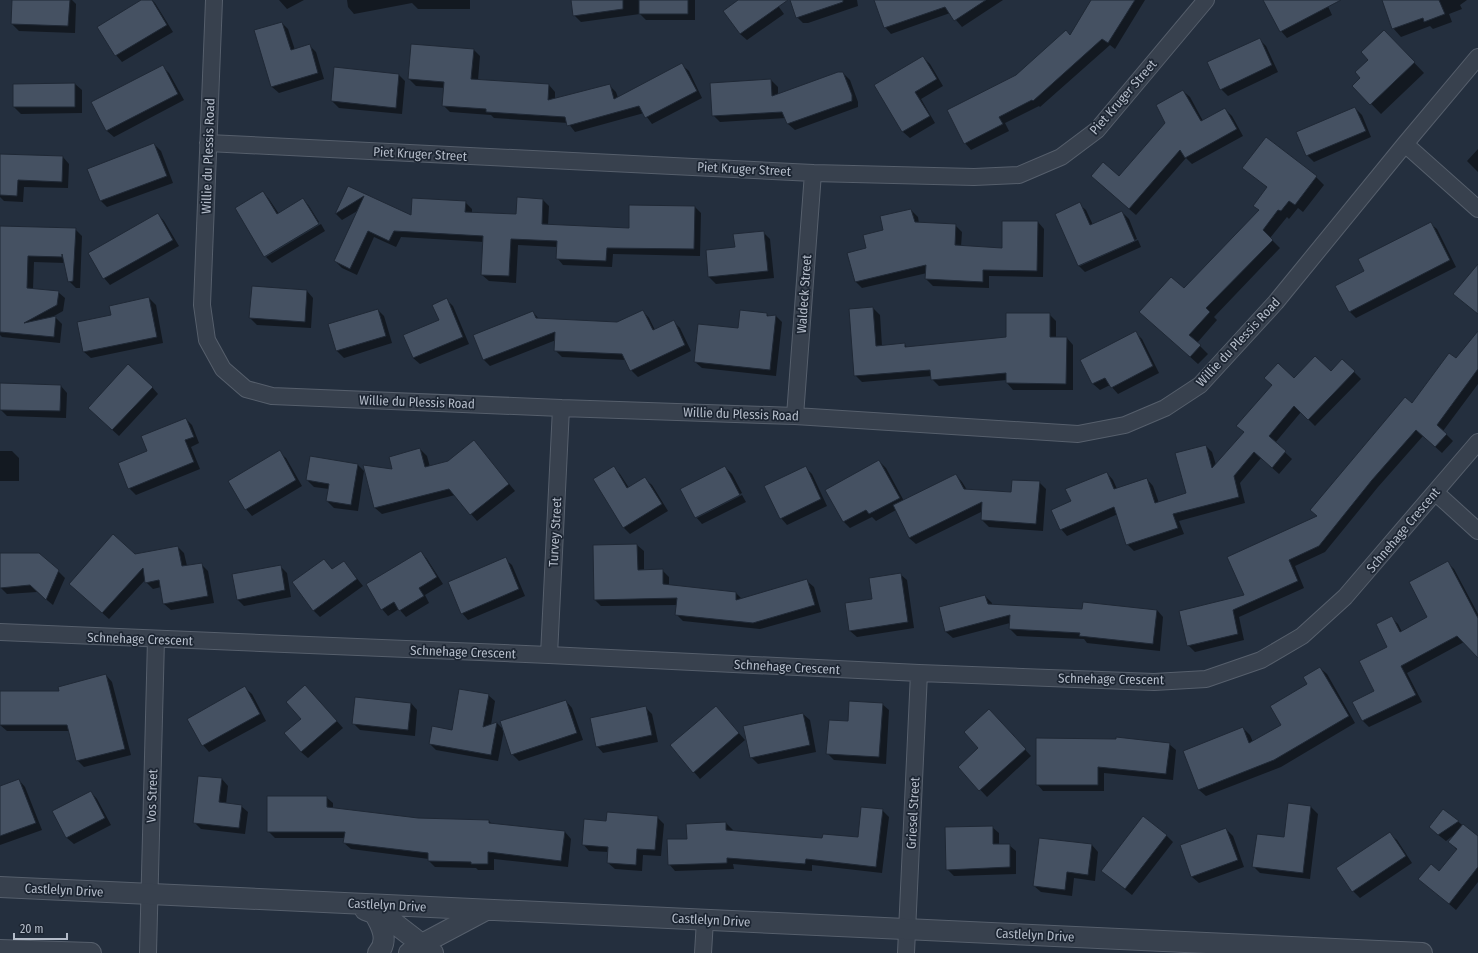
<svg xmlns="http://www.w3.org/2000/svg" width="1478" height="953" font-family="'Fira Sans Condensed',sans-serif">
  <rect width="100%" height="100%" fill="#242f3e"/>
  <path fill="#0007" d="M13 0H72L76 4 75 33 19 31 12 24Z
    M143 0H152L155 3 173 32 122 62 116 55 99 27Z
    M279 0H304L287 9Z
    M347 0H470V9H418L412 3 354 14 348 7Z
    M572 0H695V20H646L640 14 581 22 574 15Z
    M737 0H774L784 14 747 40 740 34Z
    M791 0H857L858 6 808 23H803L796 16Z
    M875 0H1003L962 27 950 13 891 34 885 27Z
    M1093 0H1145L1115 49 1110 45 1040 107 1039 106 1005 123 1009 131 971 150 965 143 1017 76 1070 36Z
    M1265 0H1325L1332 15 1287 38 1281 31Z
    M1391 0H1467L1460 5 1462 9 1449 14 1452 22 1433 29 1430 26 1401 37 1393 28Z
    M282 23 288 29 295 50 309 45 316 52 324 79 279 93 272 87Z
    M1384 31 1424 73 1381 114 1354 86 1362 78Z
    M1259 39 1266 46 1278 72 1228 96 1221 89Z
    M474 50 480 56 478 80 549 85 555 92V100L609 85 616 92 618 98 682 65 689 71 702 98 652 124 644 113 575 132 568 123 494 118 491 115 450 112 443 105 445 88 416 86 409 79Z
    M923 57 930 64 943 86 921 99 935 123 910 138 903 132 876 86Z
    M162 66 169 73 184 100 114 137 107 131 92 103Z
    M843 73 850 80 858 102V107L795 130 788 124 786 118 720 122 713 115 771 80 778 87V95Z
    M399 75 405 81 402 114 339 108 332 101Z
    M75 84 82 90V113L21 114 14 107Z
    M1183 91 1190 97 1203 121 1225 109 1232 116 1243 136 1192 164 1186 158 1136 215 1099 183 1119 177 1167 123Z
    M1355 108 1362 115 1371 137 1314 162 1307 155Z
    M154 144 161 151 173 183 107 207 101 201 89 169Z
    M1478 149V172L1467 161Z
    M0 155 63 157 69 164 68 188 24 187 23 202 4 201 0 197Z
    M1243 167 1316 177 1324 185 1303 212 1298 208 1289 219 1287 217 1270 238 1280 248 1214 317 1217 320 1197 343 1208 354 1198 364 1149 320 1184 289 1260 211 1254 205 1268 188Z
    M348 187 412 216 465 202 472 209V213L517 215 543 200 549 206 548 225 630 229 695 207 701 213 700 256 613 254 612 267 563 265 557 258V247L518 245 516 283 489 281 482 275 484 242 401 237 396 247 374 237 357 275 342 268 335 261 359 210 342 220 336 214Z
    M263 192 269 199 279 214 303 199 309 206 319 222 265 255V257L236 209Z
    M1079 204 1086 210 1093 225 1122 212 1129 219 1137 239 1080 264V266L1138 240 1141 247 1085 272 1078 265Z
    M911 210 918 217 919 224 955 225 962 232 961 247 1003 249 1038 222 1044 229 1043 277 989 276V288L933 286 926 279 927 273 862 288 855 281 867 249 885 231Z
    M158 214 164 221 179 246 110 285 104 278Z
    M1430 223 1437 229 1456 267 1356 318 1350 312 1366 271Z
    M321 224 325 231 272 263 266 257Z
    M0 227 75 229 82 236 80 288H76L69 281 65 263 34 262 33 289 58 292 65 298 63 311 54 316 62 324 60 343 2 337 0 335Z
    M763 232 770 239 774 278 716 284 709 277 707 251 736 248Z
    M307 291 313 298 311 328 257 325 250 318Z
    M149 298 156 305 163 343 91 358 84 352 112 315Z
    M447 300 453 306 469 344 420 364 413 358 440 321Z
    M873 308 880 315 882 346 904 344 908 348 1007 338 1049 314 1056 321V338H1067L1073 345V390H1013L1007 383V380L939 386 932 379V376L862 382 855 375Z
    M378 310 384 316 392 343 344 358 337 351 329 324Z
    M643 311 649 318 655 330 673 321 680 328 691 351 638 377 631 370 626 360 562 357 555 350 556 340 490 366 484 360 474 335 533 312 539 319 617 323Z
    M766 314 769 316H776L782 322 776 376 702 368 695 362 739 329Z
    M1135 332 1142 339 1159 373 1118 394 1110 385 1100 390 1093 384 1081 360Z
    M1478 332V384L1443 431 1453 441 1442 453 1423 436 1378 487 1325 552 1295 566 1304 588 1239 617 1244 640 1195 652 1188 645 1246 595 1318 517 1412 404 1456 359Z
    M1342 360 1361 379 1315 426 1301 412 1275 443 1292 459 1279 474 1261 458 1240 483 1245 503 1179 521 1184 534 1134 551 1127 544 1118 514 1067 536 1061 529 1072 502 1107 473 1113 480 1117 489 1147 479 1153 486 1159 503 1187 494 1206 446 1212 452 1216 465 1244 432 1238 426 1294 380 1331 372Z
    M61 386 67 393 66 418 7 416 0 409Z
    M152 387 158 394 119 436 96 415Z
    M186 419 192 425 199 443 191 447 200 469 136 495 129 488Z
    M474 441 515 491 477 521 455 495 382 514 375 508 393 471 420 449 427 456 430 467 448 462Z
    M0 451H12L19 458V481H0Z
    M279 452 286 458 302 486 252 516 246 509Z
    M879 461 886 468 904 501 956 475 962 482 967 490 1012 493 1039 482 1046 489 1043 531 989 527 982 520 983 511 916 544 909 538 896 510 876 521 872 517 850 528 844 522 826 490Z
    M358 465 364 471 358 511 334 508 327 501 329 489 314 487 307 480Z
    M725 467 732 474 742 493 697 516V518L742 495 746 502 702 524 696 517Z
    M805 467 812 474 827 506 787 525 781 518Z
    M614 468 620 474 629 488 645 479 652 485 668 511 630 534 624 528 594 479Z
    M637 545 644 551V571L662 570 669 577V586L736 593 742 599 807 581 814 587 821 612 760 629 683 621 676 614 677 605 601 606 595 600Z
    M178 547 184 553 187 566 201 564 208 571 214 603 171 610 164 604 161 587 153 589 146 582V579L109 619 77 590 134 555Z
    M421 552 427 559 443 584 425 595 429 603 406 617 399 609 388 616 382 609Z
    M505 559 512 565 525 596 468 620 462 613Z
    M324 560 333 570 344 562 363 586 320 617 314 611 293 583Z
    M1448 563 1454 569 1478 614V657L1464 642 1407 673 1422 702 1369 727 1363 721 1353 702 1375 691 1389 648 1392 618 1398 624 1402 632 1429 618Z
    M280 566 287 573 291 597 244 606 237 599Z
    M58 571 65 578 53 605 37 592 7 594 1 588Z
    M900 574 907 580 914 628 857 637 850 631 873 600Z
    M985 596 992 603V605L1083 610H1157L1163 617 1160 651 1087 643 1084 639 1017 636 1010 629V623L953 638 946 632 940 608Z
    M1320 668 1327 674 1355 723 1281 767 1206 796 1199 790 1184 752 1243 728 1250 735 1253 742 1282 725Z
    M106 675 112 682 131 755 84 767 77 760 70 731H7L0 725V692H60Z
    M245 688 252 694 266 721 209 752 203 745Z
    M312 693 343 728 308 758 301 752 303 719Z
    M488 695 495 701 491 725 497 723 504 730 498 761 436 750 430 744 452 731Z
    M566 701 572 708 583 740 519 761 512 754Z
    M411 703 417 710 415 736 360 730 353 723Z
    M882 704 889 710 886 764 834 760 828 754 849 722Z
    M645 707 652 714 658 742 603 753 597 746Z
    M722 714 745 740 700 779 694 772Z
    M803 714 810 720 816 752 758 764 751 757Z
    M995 717 1031 756 987 797 959 767 980 748Z
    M1169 744 1176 750 1173 780 1104 773V791H1043L1037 784Z
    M222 779 228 786 226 804 241 806 248 812 245 834 201 829 194 822Z
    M19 780 25 787 42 830 0 845V787Z
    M91 792 97 799 111 825 74 844 67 838 54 812Z
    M326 797 333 803V809L418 819 489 821 492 824 565 832 571 839 568 867 494 859V870H478L476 868 435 867 429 861V859L351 849 344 843 345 838H275L268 831Z
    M1289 804 1311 807 1318 814 1310 879 1260 873 1253 866 1285 838Z
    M882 810 889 817 882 873 812 865V871L733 864 734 869 675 871 669 864 688 840 726 823 733 830V832L823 839H858Z
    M1444 810 1478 838V882L1456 910 1420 879 1439 872 1457 850 1449 842 1455 834 1446 841 1437 834Z
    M657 817 664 824 661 856 643 855 642 871 615 869 608 863 609 852 589 851 583 844 607 822Z
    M992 827 999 833V845H1009L1016 851V874L954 876 947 869Z
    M1226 829 1233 836 1244 867 1199 883 1192 877 1181 846Z
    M1390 834 1397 840 1412 863 1360 898 1353 891Z
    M1166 835 1173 842 1132 895 1102 871Z
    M1092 845 1098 852 1095 881 1074 878 1072 896 1041 892 1034 886Z"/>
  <path fill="#455162" stroke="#1f2835" d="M12 0H70L68 26 11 24Z
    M141 0H152L167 25 115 56 97 27Z
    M571 0H623V9L573 16Z
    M639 0H688V14H639Z
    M738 0H788L740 34 723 11Z
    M790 0H843V2L796 18Z
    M874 0H986L954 21 945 7 884 28Z
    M1091 0H1135L1108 43 1102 39 1033 101 1032 100 999 117 1003 124 964 144 947 110 1016 75 1066 30 1070 35Z
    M1263 0H1341L1280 32Z
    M1382 0H1439L1445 14 1424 22 1423 18 1392 29Z
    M282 22 291 50 310 44 318 73 271 87 254 30Z
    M1384 30 1415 62 1370 105 1352 86 1360 78 1355 72 1368 60 1361 52Z
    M1260 38 1272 65 1220 90 1207 62Z
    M411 44 474 49 471 79 549 84 548 100 610 84 614 99 682 63 697 91 645 118 639 106 567 126 565 117 486 112V109L442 106 444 82 408 79Z
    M923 56 937 79 915 92 930 116 902 132 874 85Z
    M163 65 178 94 106 131 91 102Z
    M334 67 399 74 396 108 331 101Z
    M838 72H843L852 95V101L787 124 782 112 712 116 710 83 771 79 772 96Z
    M75 83V107H13V84Z
    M1183 90 1201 121 1225 108 1237 129 1185 158 1180 150 1129 209 1091 176 1103 162 1119 176 1165 123 1156 105Z
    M1355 107 1366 131 1306 156 1296 132Z
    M1266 137 1317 176 1295 205 1289 201 1281 211 1278 210 1263 230 1273 240 1206 308 1210 312 1189 335 1201 345 1190 357 1139 312 1171 277 1184 288 1259 210 1253 206 1267 187 1242 168Z
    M154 143 167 176 100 201 87 169Z
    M0 154 63 156 62 182 18 180 17 196 0 195Z
    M348 186 411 215 412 198 466 201 465 212 516 214 517 197 543 199 542 224 629 228V205L695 206 694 249 607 248 606 261 556 259 557 241 511 239 509 276 481 275 483 236 394 231 389 241 368 231 350 269 334 261 364 196 335 214Z
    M263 191 277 214 303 198 319 224 264 257 235 208Z
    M1080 202 1090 225 1122 211 1135 241 1078 266 1055 214Z
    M911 209 915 222 956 224 955 245 1002 248V221H1038L1037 271 983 270V282L925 279 926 265 855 282 847 253 866 248 863 235 883 230 880 216Z
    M158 213 173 240 103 279 88 253Z
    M1431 222 1450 260 1349 312 1335 286 1364 271 1358 259Z
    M0 226 76 228 73 281 68 282 62 254V257L28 256 27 288 59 291 57 305 24 323 56 316 54 337 0 332Z
    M764 231 768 271 708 277 706 250 735 247 733 234Z
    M1478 264V314L1453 294Z
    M252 286 307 290 305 322 249 318Z
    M149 297 157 337 83 352 77 322 111 315 109 306Z
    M447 298 463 337 413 358 403 335 439 320 432 305Z
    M873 307 876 346 905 343V347L1006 337V313H1050V337H1067L1066 384 1006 383V373L931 380 930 370 854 376 849 309Z
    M378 309 386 336 336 351 328 324Z
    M643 310 653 330 674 320 685 345 630 371 622 354 554 351 555 332 483 360 473 335 533 311 536 318 617 322Z
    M740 310 767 313V316L776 315 770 370 694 362 698 324 738 328Z
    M1136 331 1153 366 1111 388 1105 378 1092 384 1080 360Z
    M1478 331V369L1437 425 1447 434 1435 447 1416 430 1372 480 1319 546 1289 560 1298 581 1233 610 1238 634 1187 646 1179 611 1244 595 1227 557 1317 516 1310 510 1405 397 1412 403 1449 353 1456 358Z
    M1315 356 1331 371 1342 359 1355 371 1308 420 1294 406 1269 436 1286 451 1272 468 1254 452 1234 476 1239 497 1173 514 1178 528 1126 545 1114 507 1060 530 1051 510 1071 501 1065 489 1107 472 1114 489 1147 478 1155 503 1186 493 1175 453 1206 445 1212 468 1244 432 1236 426 1272 385 1264 378 1278 363 1294 378Z
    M128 364 153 387 112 430 88 408Z
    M0 383 61 385 60 411 0 410Z
    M186 418 194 437 185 440 194 462 128 489 118 463 147 451 141 436Z
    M474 440 509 484 470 515 449 489 374 508 363 465 392 469 389 457 420 448 425 467 448 461Z
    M280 450 296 480 245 510 228 481Z
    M310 456 358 464 351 505 326 501 329 484 306 480Z
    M879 460 900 498 869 514 866 510 843 522 825 490Z
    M614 466 627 488 645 477 662 504 623 528 593 479Z
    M725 466 740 495 695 518 680 489Z
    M806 466 821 499 780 519 764 486Z
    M956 474 964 489 1011 492 1012 480 1040 481 1036 524 981 520 982 502 909 538 893 505Z
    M113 534 135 554 178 546 182 566 202 563 208 596 163 604 159 580 145 583 143 568 102 613 69 584Z
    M637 544 638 570 663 569V584L736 592V600L807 579 815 605 753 623 675 615 677 598 594 600 593 545Z
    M421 551 437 577 419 588 424 596 399 611 394 602 381 610 366 584Z
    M0 553H39L59 570 46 600 30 585 0 588Z
    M506 557 519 589 461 614 448 582Z
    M324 559 332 569 344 561 357 579 313 611 292 582Z
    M1448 561 1478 618V658L1457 636 1401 666 1416 695 1362 721 1352 702 1374 691 1359 661 1387 647 1376 624 1392 616 1400 632 1427 617 1409 582Z
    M281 565 285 590 237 600 232 574Z
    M901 573 908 622 849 631 845 603 872 599 869 578Z
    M985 595 988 604 1082 609 1083 602 1157 610 1153 644 1079 636 1080 633 1009 629 1010 615 945 632 939 607Z
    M1320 667 1349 716 1274 760 1198 790 1183 751 1243 727 1249 743 1281 725 1270 706 1307 684 1303 677Z
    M106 674 125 749 76 761 67 725H0V691H59L58 687Z
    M305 685 337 721 301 752 284 733 301 719 286 702Z
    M245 686 260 714 202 746 187 719Z
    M459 689 489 694 483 727 497 722 491 755 429 744 432 726 452 730Z
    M355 697 411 703 408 730 352 724Z
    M566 700 577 733 511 755 500 721Z
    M849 701 883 703 879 757 826 754 829 720 848 721Z
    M646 706 652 735 596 747 590 718Z
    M716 706 739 733 693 773 670 745Z
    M989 709 1026 749 979 791 958 767 978 748 964 732Z
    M803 713 810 745 750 758 743 726Z
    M1116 737 1170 743 1166 774 1098 767V785H1036V738L1116 739Z
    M198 776 222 778 219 802 242 805 239 828 193 823Z
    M19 779 36 823 0 836V786Z
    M91 791 105 818 66 838 52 811Z
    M267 796H327V807L418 818 489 820V823L565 831 561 861 488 852V864H471V862L428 861V853L343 843 345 832H267Z
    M1288 803 1311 806 1303 873 1252 867 1257 834 1284 837Z
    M861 807 883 809 876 867 806 859 805 864 727 858V863L668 865 667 839H687L686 824 726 822V830L822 838 823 834 858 837Z
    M1443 809 1459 821 1438 835 1429 827Z
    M607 812 658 816 655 850 637 849 636 865 607 863 608 847 582 845 584 819 606 821Z
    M1143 816 1167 835 1125 889 1101 871Z
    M1463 824 1478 836V867L1449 904 1418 879 1431 864 1439 871 1457 849 1448 842Z
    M993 826V844H1010V867L946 870 945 827Z
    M1226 828 1238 860 1191 877 1180 845Z
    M1390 832 1406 856 1352 892 1336 868Z
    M1039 838 1092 844 1088 875 1067 872 1065 890 1033 886Z"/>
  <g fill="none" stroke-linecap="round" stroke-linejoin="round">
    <g stroke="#565f6c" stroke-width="18">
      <path id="minor" d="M214 0 202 305 207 340 223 369 246 389 272 396 561 408 795 416 1078 434 1125 425 1165 408 1200 385 1276 302 1405 144 1478 57
        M208 143 813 173 974 177 1019 175 1061 157 1097 130 1206 0
        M1405 144 1478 209
        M795 416 813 173
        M1435 492 1478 531
        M0 632 549 655 919 673 1154 682 1206 679 1261 660 1302 636 1345 597 1478 442
        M549 655 561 408
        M148 953 156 639
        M703 953 705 920
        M906 953 919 673"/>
    </g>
    <g stroke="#565f6c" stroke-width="22">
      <path id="tertiary" d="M0 887 1422 953
        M365 910 389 919 433 953
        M374 913C382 926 389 941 378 953
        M0 950 91 953
        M409 953 422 944 486 910"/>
    </g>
    <use href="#minor" stroke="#38414e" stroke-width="16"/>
    <use href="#tertiary" stroke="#38414e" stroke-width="20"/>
  </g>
  <g text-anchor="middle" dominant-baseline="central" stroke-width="3.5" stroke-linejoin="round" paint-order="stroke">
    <g font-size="13" fill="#b4bcc9" stroke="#1d2633">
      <text transform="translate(1123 97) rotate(-49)">Piet Kruger Street</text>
      <text transform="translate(420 154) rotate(3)">Piet Kruger Street</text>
      <text transform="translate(208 156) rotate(-88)">Willie du Plessis Road</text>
      <text transform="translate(744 169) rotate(3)">Piet Kruger Street</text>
      <text transform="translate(804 294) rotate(-86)">Waldeck Street</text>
      <text transform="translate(1238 342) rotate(-47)">Willie du Plessis Road</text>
      <text transform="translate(417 402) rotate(2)">Willie du Plessis Road</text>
      <text transform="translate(741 414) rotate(2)">Willie du Plessis Road</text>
      <text transform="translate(1403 530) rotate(-50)">Schnehage Crescent</text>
      <text transform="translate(555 532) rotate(-87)">Turvey Street</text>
      <text transform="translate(140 639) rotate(2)">Schnehage Crescent</text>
      <text transform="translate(463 652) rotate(2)">Schnehage Crescent</text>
      <text transform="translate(787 667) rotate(3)">Schnehage Crescent</text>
      <text transform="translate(1111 679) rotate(1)">Schnehage Crescent</text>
      <text transform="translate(152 796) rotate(-88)">Vos Street</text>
      <text transform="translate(913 813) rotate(-87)">Griesel Street</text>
      <text transform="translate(64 890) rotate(3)">Castlelyn Drive</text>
      <text transform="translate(387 905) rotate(3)">Castlelyn Drive</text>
      <text transform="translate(711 920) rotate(3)">Castlelyn Drive</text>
      <text transform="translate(1035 935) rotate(3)">Castlelyn Drive</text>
    </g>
  </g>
  <path d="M14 933v6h53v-6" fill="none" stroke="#b4bcc9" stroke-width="2"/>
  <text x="20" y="933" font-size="12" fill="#b4bcc9" stroke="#1d2633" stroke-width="3" paint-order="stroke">20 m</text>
</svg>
